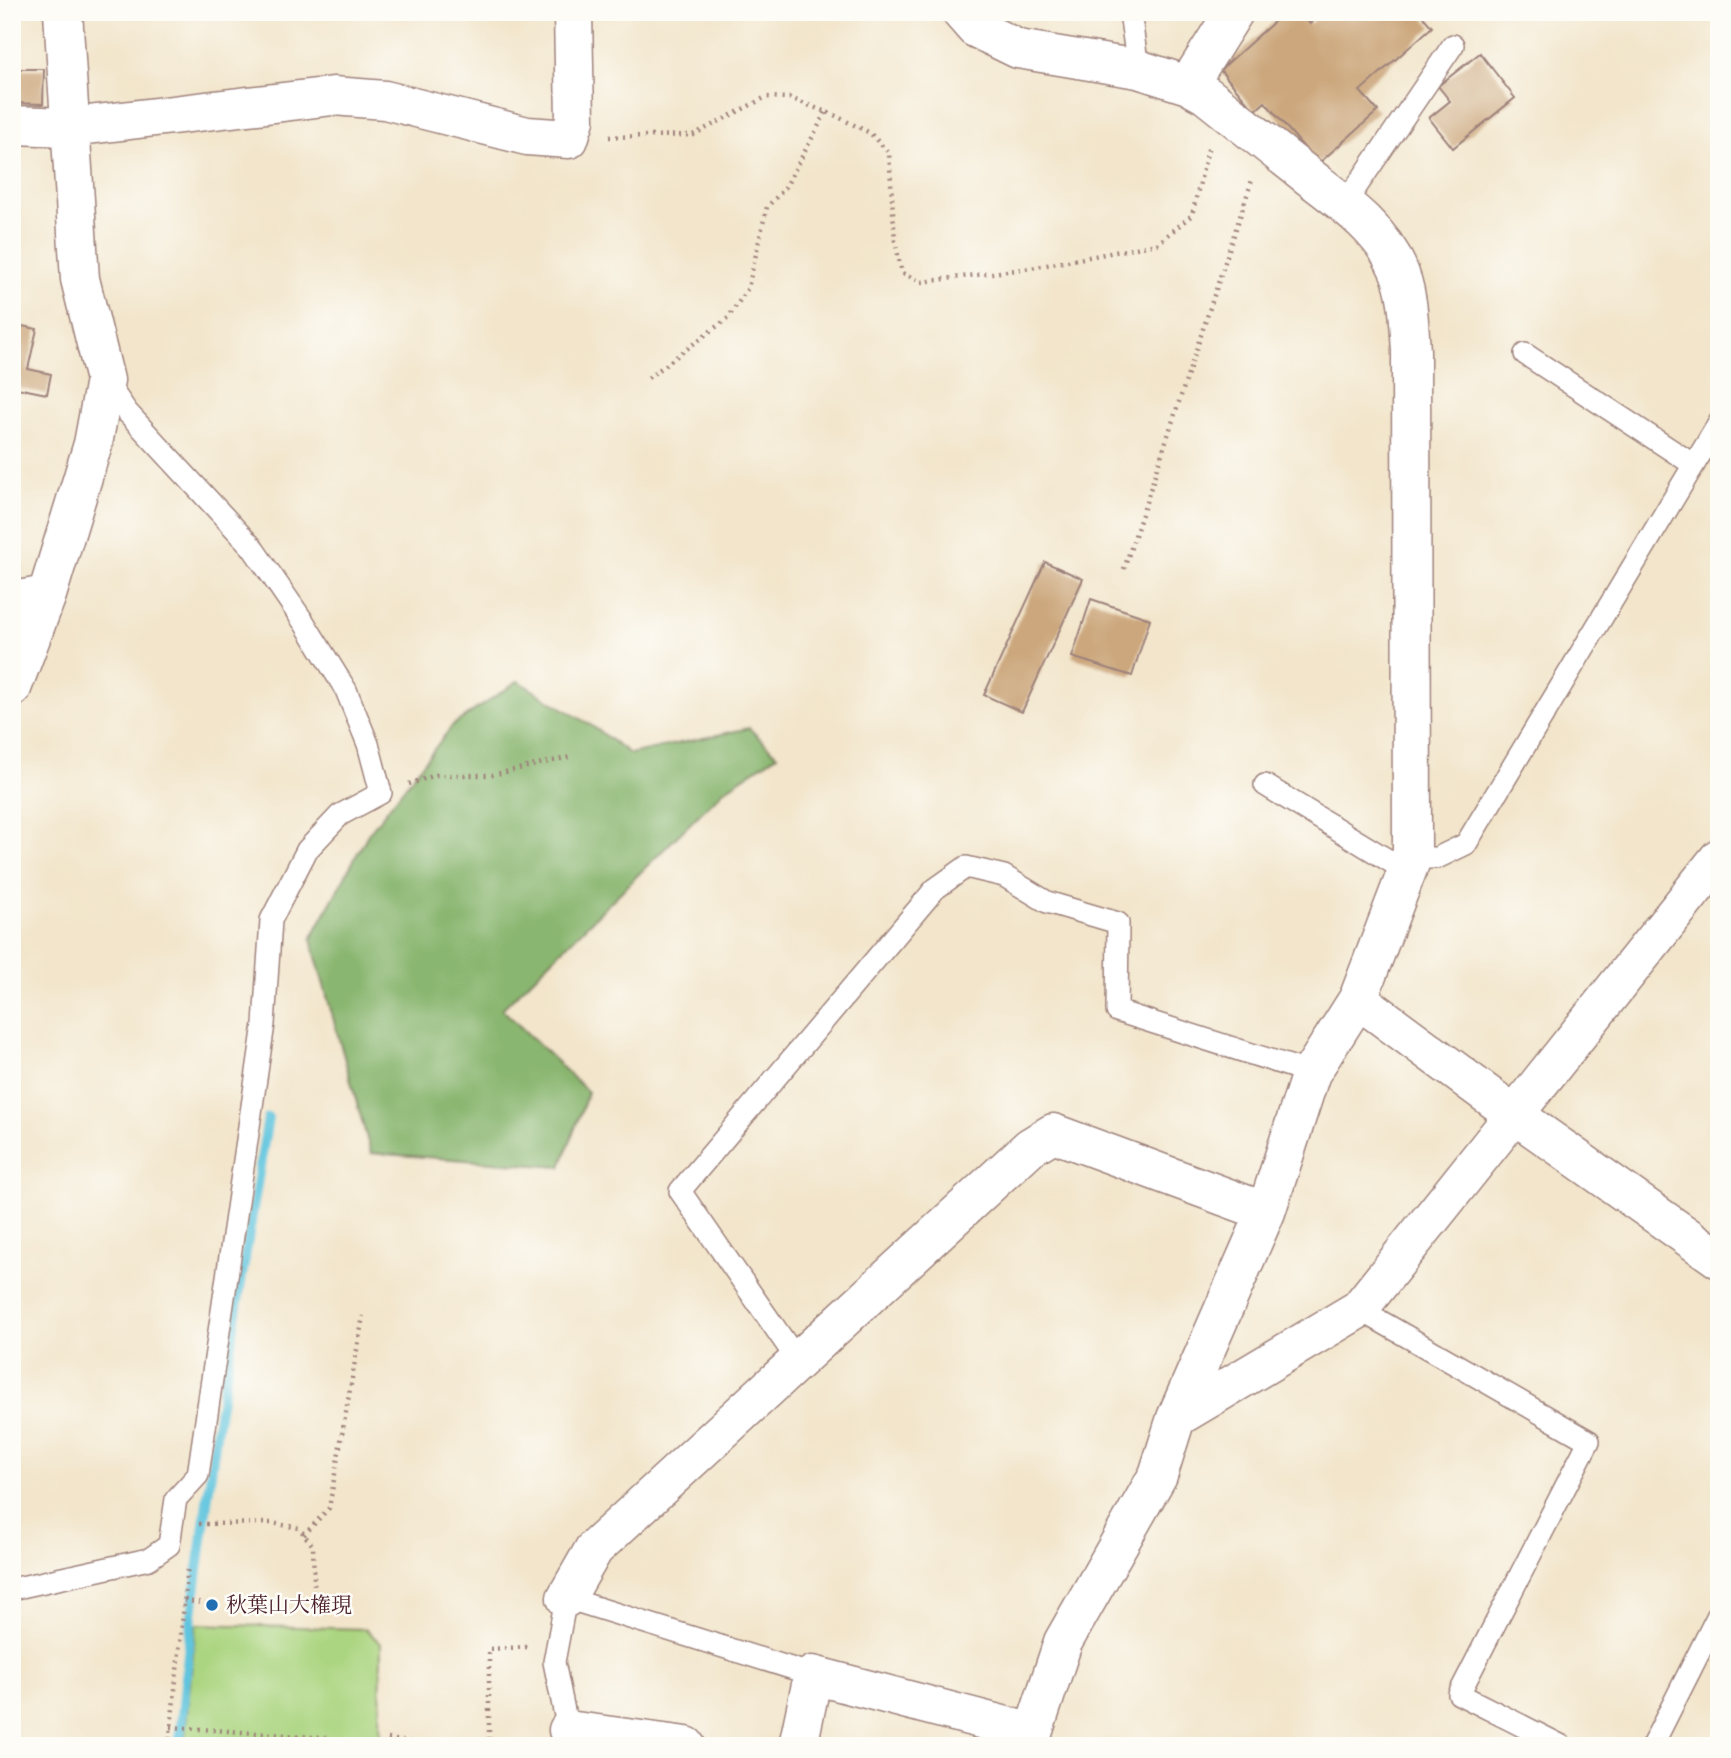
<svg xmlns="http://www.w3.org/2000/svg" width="1731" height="1758" font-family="Alegreya,'Noto Serif JP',serif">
  <rect width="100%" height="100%" fill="#fdfcf7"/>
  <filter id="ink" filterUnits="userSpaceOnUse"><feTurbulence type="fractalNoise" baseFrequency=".0143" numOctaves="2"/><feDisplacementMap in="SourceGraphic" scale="14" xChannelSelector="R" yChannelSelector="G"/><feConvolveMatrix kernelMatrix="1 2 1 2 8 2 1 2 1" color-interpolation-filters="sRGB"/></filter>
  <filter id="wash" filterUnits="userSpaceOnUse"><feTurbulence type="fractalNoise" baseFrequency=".00686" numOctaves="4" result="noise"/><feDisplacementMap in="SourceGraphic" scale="28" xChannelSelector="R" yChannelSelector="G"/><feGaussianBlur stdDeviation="1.57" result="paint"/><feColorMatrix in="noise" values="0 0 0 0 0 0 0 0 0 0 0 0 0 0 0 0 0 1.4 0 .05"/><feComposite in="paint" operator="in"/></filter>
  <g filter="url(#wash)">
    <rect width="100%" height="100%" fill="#f2e5cb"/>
    <path fill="#acd581" stroke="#7b7a56" stroke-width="2" d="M196 1624 366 1629 381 1644 380 1746H184Z"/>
    <path fill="#89b66f" stroke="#6a6a4d" stroke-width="2" d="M518 681 592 726 630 754 749 728 777 755 724 790 502 1009 588 1092 561 1167 371 1153 311 939 368 834 453 725Z"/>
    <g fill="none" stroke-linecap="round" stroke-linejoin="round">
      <path stroke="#61c5de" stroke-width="10" d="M179 1746 192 1614 217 1428 268 1118"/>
    </g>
    <g id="blocks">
      <path fill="#cca77d" d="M1285 12H1300L1310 24 1323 12H1419L1432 27 1360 91 1378 111 1318 164 1265 102 1255 111 1220 70Z
        M1480 53 1515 98 1453 148 1429 118 1450 101 1438 86Z
        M12 69H44L43 104 12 103Z
        M12 324 37 329 28 369 51 374 47 394 12 387Z
        M1045 562 1083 579 1022 712 984 695Z
        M1091 599 1150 619 1132 676 1072 657Z"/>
    </g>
  </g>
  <g filter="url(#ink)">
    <use href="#blocks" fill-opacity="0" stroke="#9e827b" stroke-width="2"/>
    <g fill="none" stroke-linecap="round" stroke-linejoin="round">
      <g stroke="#9e827b" stroke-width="24">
        <path id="lane" d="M1130 12 1138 69
          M1344 205 1453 45
          M1525 354 1694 465
          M1265 785 1406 871
          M1412 858H1437L1466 844 1719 423
          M1359 1309 1589 1441 1459 1694 1562 1746
          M798 1361 680 1191 935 889 966 867 1004 876 1047 902 1118 923 1117 1011 1311 1073
          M12 1589 149 1559 169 1545 176 1499 198 1475 264 1024 271 920 307 850 340 815 381 793 368 744 346 690 305 624 252 547 127 412 105 380
          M567 1739 568 1730 554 1662 566 1598 813 1675
          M1652 1746 1719 1613"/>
      </g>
      <g stroke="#9e827b" stroke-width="41">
        <path id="street" d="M961 12 975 28 1018 49 1138 69 1188 85 1206 95C1239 121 1271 147 1303 172 1337 199 1379 226 1397 267 1409 292 1409 324 1411 351L1412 858 1358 999 1515 1115 1719 1259
          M1188 85 1234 12
          M12 125 71 127 333 96 385 100 527 136 569 139 575 120 573 12
          M12 601 47 595
          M12 688 47 595 93 444 105 380 80 279 63 12
          M1176 1418 1359 1309 1719 858
          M566 1598 594 1549 1030 1147 1053 1133 1266 1212
          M568 1730 686 1746
          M798 1746 813 1675 1033 1733
          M1032 1746 1033 1733 1063 1642 1158 1475 1176 1418 1266 1212 1311 1073 1358 999"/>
      </g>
      <path stroke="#9e827b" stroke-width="4.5" stroke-dasharray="2 5" stroke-linecap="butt" d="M609 137 693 135 766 97 790 98 834 115 870 133 889 153 895 241 902 273 922 282 1031 268 1157 244 1192 215 1209 145
        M648 378 728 318 748 288 767 207 785 188 826 112
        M1124 569 1253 177
        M409 784 436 775H492L570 757
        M199 1524 272 1523 299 1528 313 1546 315 1614
        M304 1535 329 1508 363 1316
        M184 1601 205 1603
        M171 1727 328 1738
        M388 1739 441 1746
        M169 1746 188 1567
        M489 1746V1649L527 1647"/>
      <use href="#lane" stroke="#fff" stroke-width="21"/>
      <use href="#street" stroke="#fff" stroke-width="38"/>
    </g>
  </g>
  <circle fill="#1f6fb2" stroke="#fdfcf7" stroke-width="2.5" cx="212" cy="1605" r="7"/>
  <g text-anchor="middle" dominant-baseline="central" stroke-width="5" stroke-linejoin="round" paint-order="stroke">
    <g font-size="21" fill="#4a1f2b" stroke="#fdfcf7" text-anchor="start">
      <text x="226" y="1605">秋葉山大権現</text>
    </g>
  </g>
  <rect width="1731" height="1758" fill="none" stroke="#fdfcf7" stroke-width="42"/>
</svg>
